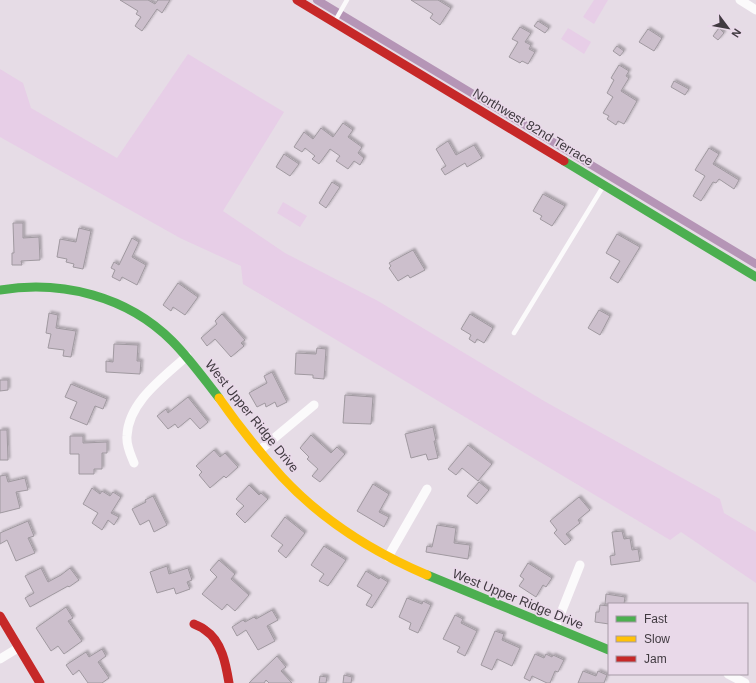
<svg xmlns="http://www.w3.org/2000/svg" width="756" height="683" font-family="Helvetica,sans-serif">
  <defs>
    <filter id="shadow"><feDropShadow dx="2" dy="-2" stdDeviation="1" flood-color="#0004"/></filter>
  </defs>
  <rect width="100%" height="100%" fill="#e6dce6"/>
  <path fill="#e7cee7" d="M594 0H608L594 24 583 17Z
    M568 28 591 42 584 54 561 39Z
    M188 54 284 112 223 211 285 253 378 301 544 401 720 499 724 513 756 532V583L681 532 670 540 243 284 241 266 180 238 0 137V69L23 83 31 108 117 158Z
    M283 202 307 216 300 227 277 213Z"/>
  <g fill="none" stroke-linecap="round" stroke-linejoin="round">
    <path stroke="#b595b6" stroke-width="8" d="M317 0 756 264"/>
  </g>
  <path fill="#ccbfcc" stroke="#a099a0" filter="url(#shadow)" d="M120 0H148L155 4 158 0H170L162 13 157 9 142 31 135 26 141 17 136 14 138 11Z
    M411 0H438L451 8 440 25 430 18 433 14Z
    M538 21 549 28 545 33 534 26Z
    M520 27 531 33 525 42 531 45 529 49 535 52 528 64 522 61 520 63 509 57 518 42 512 39Z
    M719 28 724 33 718 40 713 36Z
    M648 29 662 38 654 51 639 42Z
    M617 46 624 51 620 56 613 51Z
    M619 65 629 71 626 76 629 78 621 91 637 101 624 124 618 121 616 125 607 119 609 116 603 113 613 97 607 93 614 80 611 78Z
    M674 81 689 89 685 95 671 87Z
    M343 123 353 130 348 137 362 147 358 153 364 158 360 165 354 161 348 169 336 161 340 156 330 149 319 164 312 159 315 156 305 148 302 152 294 147 304 132 313 139 321 128 333 137Z
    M448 141 456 155 474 145 482 158 467 167 465 163 445 175 441 169 446 166 436 149Z
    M709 148 719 154 713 164 739 180 734 189 719 179 716 183 713 182 701 201 693 196 705 176 695 170Z
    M284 154 299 164 290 176 276 167Z
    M332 182 340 187 326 208 319 203Z
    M543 194 565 206 552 226 540 219 542 216 533 211Z
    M13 223H23V238L39 237 40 260 21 261 22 265H12V253H14Z
    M79 228 91 231 83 269 73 267 74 264 66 262 67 259 57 257 60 239 76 242Z
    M617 234 640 247 618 283 610 278 620 261 606 253Z
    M132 238 139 242 132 257 146 265 137 285 122 277 120 281 112 277 115 270 111 268 114 262 119 265Z
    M413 250 425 270 410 278 408 275 398 281 389 268 391 266 389 263Z
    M178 283 198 297 185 315 173 307 171 311 163 305Z
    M599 310 610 316 600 335 588 328Z
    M49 313 58 315 56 328 76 331 71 357 63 356 64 350 48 348 51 334 46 333Z
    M222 314 245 340 241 343 244 346 231 357 215 339 207 346 201 338 217 324 215 321Z
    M470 314 493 328 484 343 477 339 475 343 469 339 471 335 461 329Z
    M114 344 138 345 137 361H141L140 374 106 372V361L113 362Z
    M317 348 326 349 324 379 313 378V375L295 374 296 353 316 354Z
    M272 372 287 402 277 407 275 402 266 407 265 403 257 407 249 393 267 383 264 376Z
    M0 380H8V390L0 391Z
    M71 384 107 399 103 409 95 406 87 425 70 418 77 402 65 397Z
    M345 395 373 397 371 424 343 423Z
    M188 397 208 422 200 429 190 418 178 428 175 424 168 429 157 416 166 409 168 413Z
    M433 427 436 441H434L438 458 428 460 426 454 411 458 405 434Z
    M0 430H7L8 460H0Z
    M311 435 331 453 337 447 345 454 320 482 312 476 318 469 307 459 309 457 300 448Z
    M70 436H83V443L107 442V453H102V469H94V474H79V454H70Z
    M468 445 492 464 478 481 462 468 456 475 448 469Z
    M214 450 220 457 225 453 238 467 226 478 224 476 210 488 199 475 202 472 196 466Z
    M6 475 8 482 25 478 28 490 16 492 20 508 0 513V476Z
    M479 482 489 490 477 504 467 496Z
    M373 484 389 494 379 512 389 517 384 527 357 511Z
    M249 485 259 495 261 493 268 499 245 523 236 514 244 506 236 499Z
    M92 488 100 494 102 491 110 496 113 492 121 497 111 513 119 517 114 525 108 520 102 530 92 523 98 513 83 504Z
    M153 496 167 525 154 532 149 520 140 525 132 509 146 502 145 500Z
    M579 497 590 510 578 520 580 523 566 534 571 540 565 545 554 533 557 530 550 521Z
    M285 517 305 533 286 558 278 551 283 545 271 536Z
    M28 521 34 536 28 538 35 553 16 561 7 540 0 544V533Z
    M437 525 456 528 454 543 470 545 468 559 426 552 427 546 432 547Z
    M622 531 624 539 630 538 632 550 638 549 640 561 611 565 610 556 615 555 612 532Z
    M324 546 346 560 328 586 319 581 324 574 311 565Z
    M219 560 235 574 231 579 249 595 235 611 227 604 222 610 202 594 217 577 210 570Z
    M528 563 552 578 546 587 543 585 536 597 519 586 524 579 520 576Z
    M167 566 169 574 188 568 192 580 187 582 190 589 176 594 174 588 157 593 150 572Z
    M41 568 48 582 61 575 70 568 79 580 69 587 68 586 30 607 25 598 34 593 25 576Z
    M366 571 379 579 380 577 388 582 372 608 366 605 372 595 357 586Z
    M606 594 625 597 624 604H605Z
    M407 598 422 604 423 601 431 605 418 633 409 629 411 623 399 617Z
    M600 605 609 606V624L595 622 596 612H599Z
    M66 607 73 618 68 621 82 641 64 654 58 646 51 651 36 628Z
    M272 610 278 620 267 626 275 641 258 650 246 630 237 636 232 627 243 620 245 622 254 617 256 619Z
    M455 615 463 619 461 623 477 631 465 656 457 652 460 647 443 639Z
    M495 631 504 634 502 640 520 648 512 666 497 659 492 670 481 665Z
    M102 649 106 656 98 662 109 678 102 683H88L79 670 73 675 66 665 86 652 89 657Z
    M535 654 544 658 546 654 552 657 553 655 564 660 558 672 555 671 550 683H547L532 676 530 681 524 678Z
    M277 656 286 667 281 671 292 683H269L266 680 264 683H249Z
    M583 671 596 676 598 671 607 675 604 683H578Z
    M344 675 352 677 351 683H343Z
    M320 676 327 677 326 683H319Z"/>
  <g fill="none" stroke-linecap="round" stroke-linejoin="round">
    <path stroke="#fbfafb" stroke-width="4.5" d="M335 21 347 0
      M514 333 604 185"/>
    <path stroke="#fbfafb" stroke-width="9" d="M740 0 756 10
      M260 450 314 405
      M134 463C131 455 126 446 127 436 128 402 164 377 187 356
      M388 557 427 489
      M555 628 580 565
      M0 659 18 648
      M728 674 745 683"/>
    <path stroke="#4caf50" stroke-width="9" d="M564 161 756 277
      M0 290C62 280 127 296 172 341 190 359 204 379 219 398
      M427 575 609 650"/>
    <path stroke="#ffc107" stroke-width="9" d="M219 398C238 425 259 452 282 477 322 520 373 552 427 575"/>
    <path stroke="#c62828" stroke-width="9" d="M297 0 564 161
      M0 616 40 683
      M194 624C198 626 202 627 205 630 222 641 226 665 229 683"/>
  </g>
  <g text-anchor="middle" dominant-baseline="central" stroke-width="3.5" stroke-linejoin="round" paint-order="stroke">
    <g font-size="13" fill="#403a40" stroke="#e9d9e9">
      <text transform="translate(533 127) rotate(31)">Northwest 82nd Terrace</text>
      <text transform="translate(252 416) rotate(51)">West Upper Ridge Drive</text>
      <text transform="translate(518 599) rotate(22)">West Upper Ridge Drive</text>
    </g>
  </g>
  <rect x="608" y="603" width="140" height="72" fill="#e9d9e9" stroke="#a599a5"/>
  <rect x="616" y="616" width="20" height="6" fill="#4caf50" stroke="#a599a5"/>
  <text x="644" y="623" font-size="12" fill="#403a40">Fast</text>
  <rect x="616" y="636" width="20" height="6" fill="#ffc107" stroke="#a599a5"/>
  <text x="644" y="643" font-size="12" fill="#403a40">Slow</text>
  <rect x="616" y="656" width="20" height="6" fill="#c62828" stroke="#a599a5"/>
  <text x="644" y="663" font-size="12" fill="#403a40">Jam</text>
  <g transform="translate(728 28) rotate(122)" stroke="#e9d9e9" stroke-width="3" paint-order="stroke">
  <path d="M0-3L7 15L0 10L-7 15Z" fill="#403a40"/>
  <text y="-6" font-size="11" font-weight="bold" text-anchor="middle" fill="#403a40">N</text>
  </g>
</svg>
